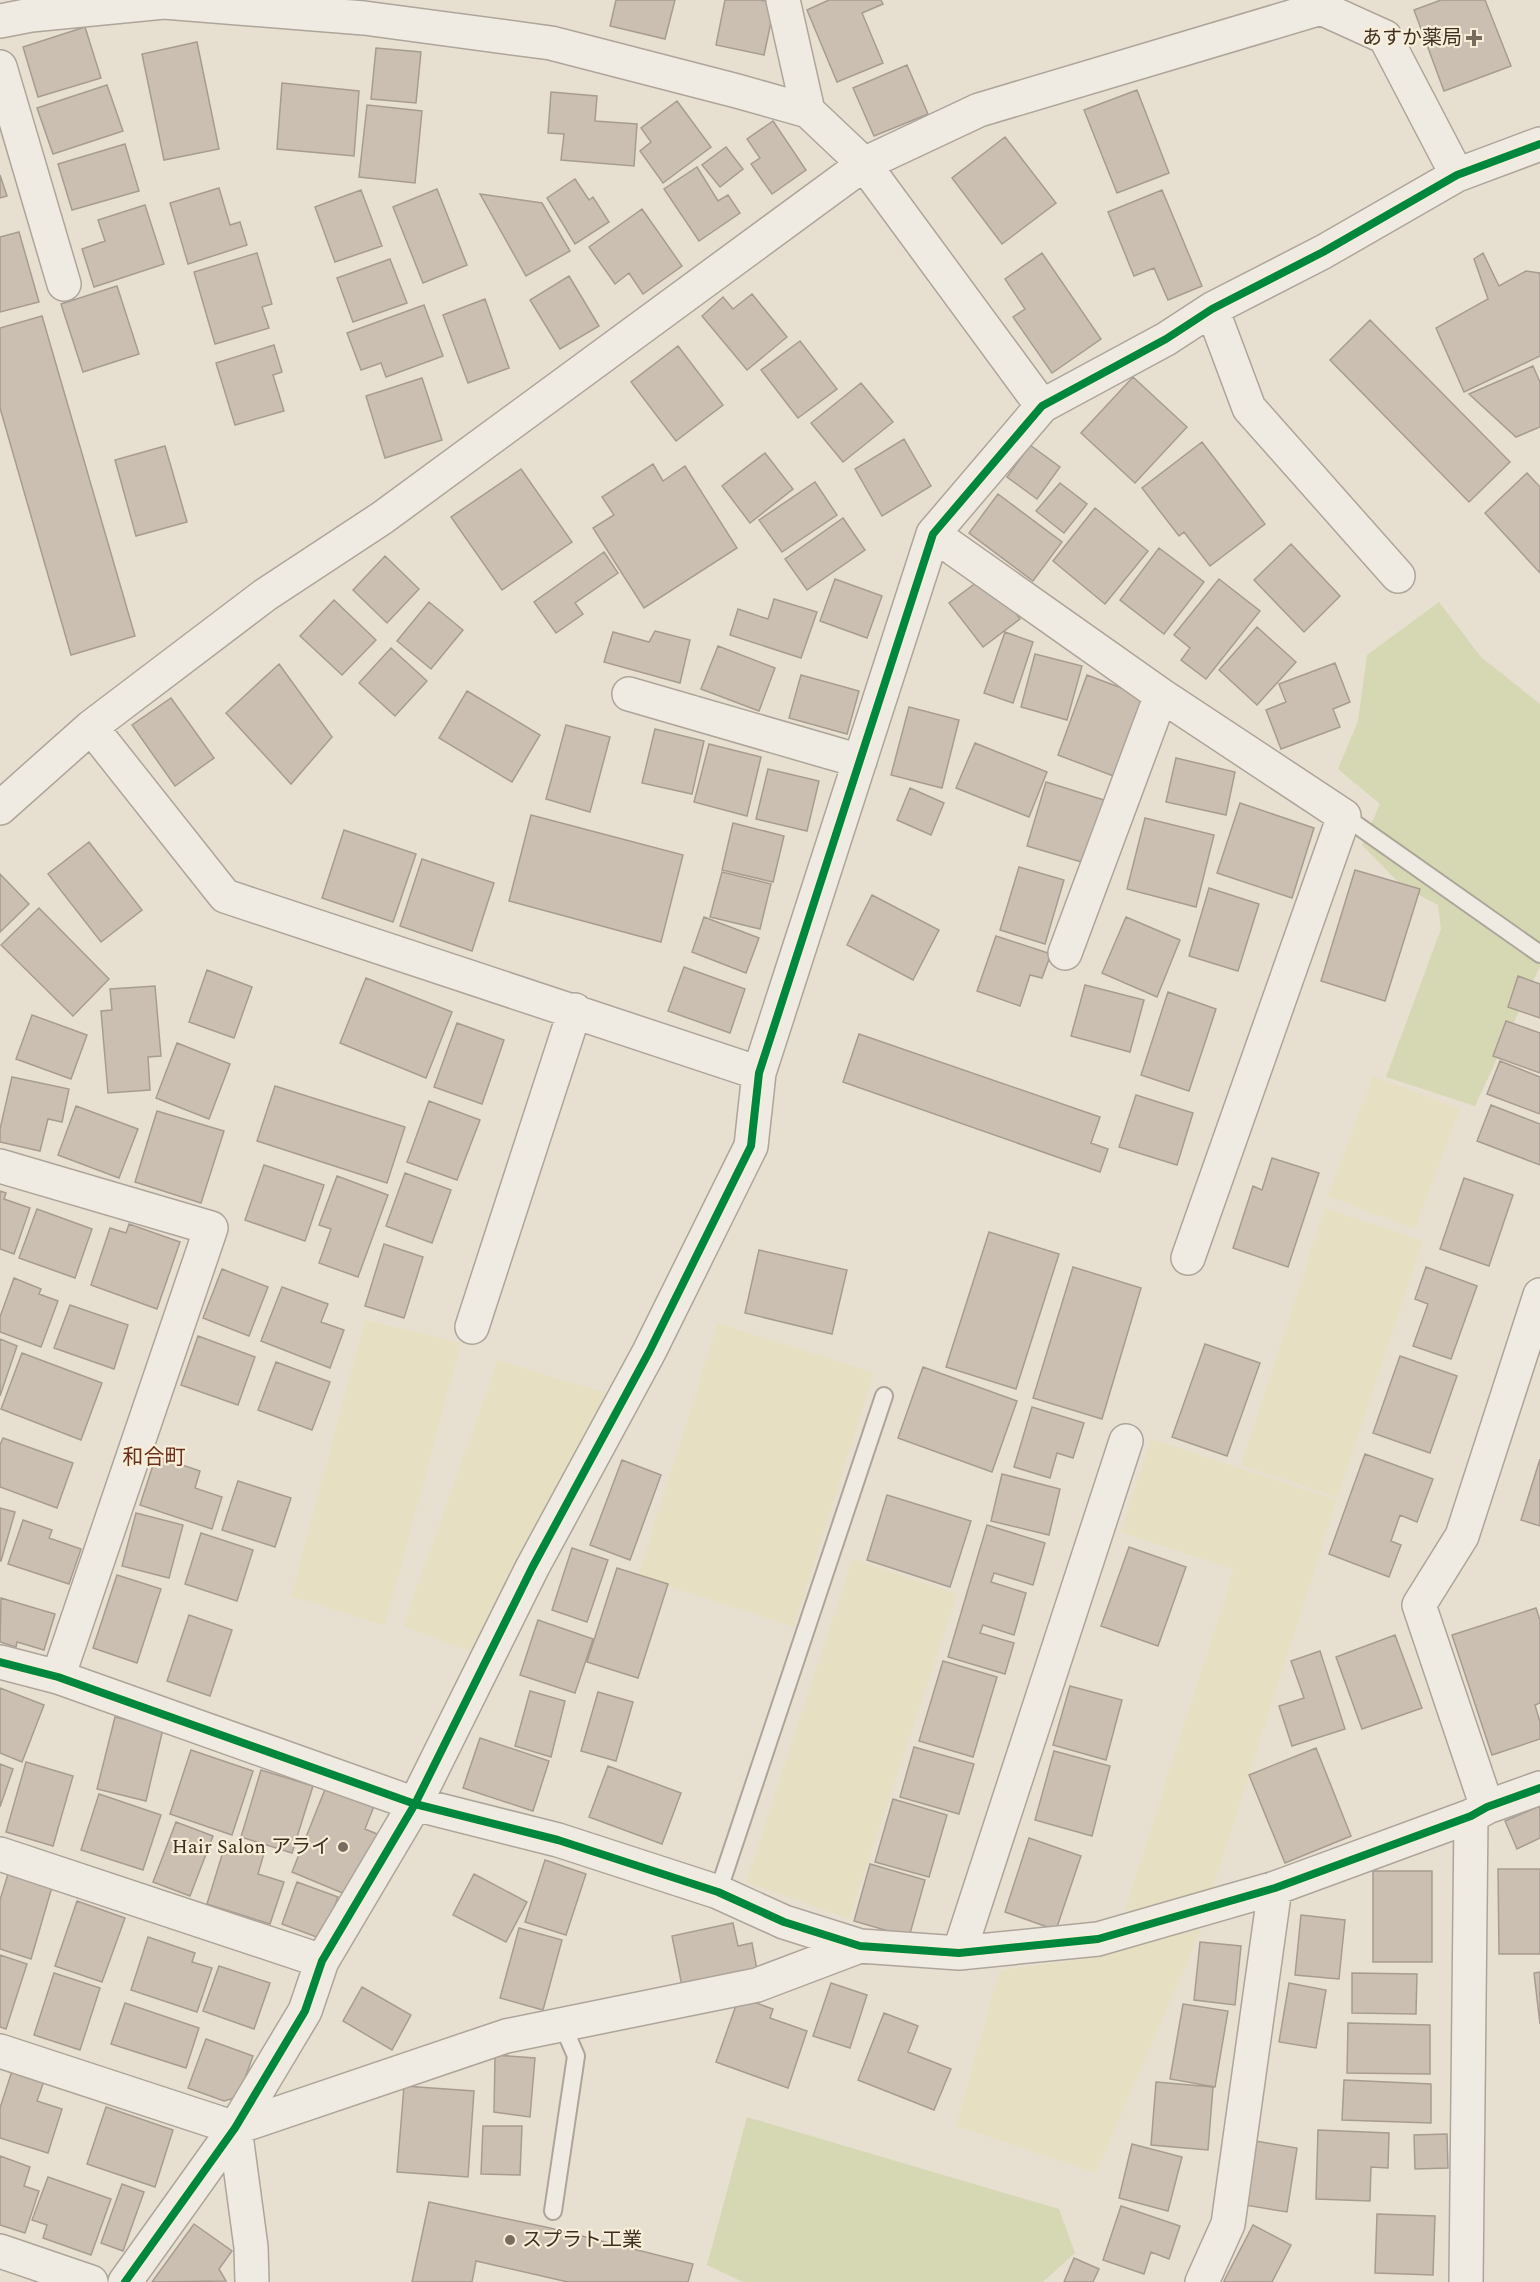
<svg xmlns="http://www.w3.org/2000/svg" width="1540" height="2282" font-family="Spectral,'Noto Sans JP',serif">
  <rect width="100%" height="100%" fill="#e7e0d1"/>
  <path fill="#e6dfc2" d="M1373 1076 1460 1109 1415 1229 1328 1196Z
    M1325 1208 1423 1241 1338 1497 1241 1465Z
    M365 1320 461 1343 385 1626 291 1596Z
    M718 1323 874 1373 794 1627 638 1576Z
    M498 1360 639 1403 494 1660 403 1626Z
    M1151 1439 1337 1500 1211 1894 1135 1914 1125 1910 1234 1569 1121 1532Z
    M853 1559 957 1594 849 1919 746 1882Z
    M1202 1928 1096 2173 956 2126 1000 1970 1093 1958Z"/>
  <path fill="#d6d7b3" d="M1439 602 1481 657 1540 704V966L1475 1106 1386 1077 1441 929 1438 905 1402 886 1362 845 1380 804 1338 769 1358 721 1367 655Z
    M747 2117 1059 2209 1075 2253 1043 2282H743L707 2265Z"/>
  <path fill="#cbbfb2" stroke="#a89c90" stroke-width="1.5" d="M616 0H675L665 39 610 26Z
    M725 0H760L775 3 764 55 716 45Z
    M829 0H881L883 4 862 13 883 63 837 82 807 10Z
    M1441 0H1485L1511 66 1444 91 1414 10Z
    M85 27 101 78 38 97 23 47Z
    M197 42 219 149 164 160 142 54Z
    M376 48 421 52 416 103 371 99Z
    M907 65 928 114 874 136 853 88Z
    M282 83 359 91 354 156 277 149Z
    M107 85 123 131 53 154 37 108Z
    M1137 90 1169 173 1117 193 1084 110Z
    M551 92 597 96 595 121 637 124 634 166 561 160 564 134 548 133Z
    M677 101 711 147 663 183 640 151 651 142 641 128Z
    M367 105 422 111 415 183 359 177Z
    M773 121 806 170 772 194 751 164 760 158 747 139Z
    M1005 137 1056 203 1002 244 952 178Z
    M125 144 139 191 72 210 58 164Z
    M726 147 743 169 720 187 702 165Z
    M697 167 718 201 728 195 740 213 699 241 664 189Z
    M0 175 7 196 0 198Z
    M575 179 589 200 593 197 609 222 575 244 547 198Z
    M219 188 230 225 240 222 247 245 188 264 170 203Z
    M437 189 467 265 423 283 393 207Z
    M361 190 382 246 335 262 315 207Z
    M1162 190 1202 286 1168 300 1154 268 1134 276 1108 212Z
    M480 194 542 203 570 251 526 276Z
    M145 205 164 264 94 287 82 249 105 241 98 220Z
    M642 209 682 266 643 294 629 273 615 284 589 247Z
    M19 232 39 302 0 312V237Z
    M257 253 272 304 262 307 269 328 215 344 194 272Z
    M1042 253 1101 339 1052 373 1013 317 1025 309 1005 279Z
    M1483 253 1499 286 1526 271 1540 273V356L1464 392 1436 328 1488 299 1474 259Z
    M390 259 407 303 353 322 337 278Z
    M569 276 599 326 560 349 530 300Z
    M117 286 139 354 83 372 61 304Z
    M752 294 787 337 747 370 702 316 723 297 733 309Z
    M485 299 509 368 468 383 443 315Z
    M424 305 443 356 386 377 381 363 361 370 347 333Z
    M42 316 135 636 71 655 0 408V328Z
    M1370 320 1510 462 1469 502 1330 360Z
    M800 341 837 389 798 418 761 370Z
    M274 345 282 372 273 375 284 411 235 425 216 363Z
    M678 346 723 405 676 441 631 382Z
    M1533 366 1540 382V427L1516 437 1469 394Z
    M1133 377 1187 427 1135 483 1081 433Z
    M422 378 442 440 385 458 366 396Z
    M861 383 893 422 843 462 811 423Z
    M904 439 931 486 882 516 855 469Z
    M1202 442 1265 524 1210 566 1184 532 1179 536 1142 488Z
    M1030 445 1060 467 1037 499 1007 477Z
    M165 446 187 522 136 536 115 460Z
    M765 453 793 489 750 523 722 486Z
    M653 464 663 481 685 466 737 548 644 608 593 528 614 515 602 497Z
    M521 469 572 542 502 590 451 517Z
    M1527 473 1540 487V573L1485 513Z
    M815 482 837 515 782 552 759 520Z
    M1060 483 1087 504 1064 533 1036 511Z
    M998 494 1062 542 1033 581 969 533Z
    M1095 508 1148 551 1105 604 1053 561Z
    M843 518 865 550 807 590 785 559Z
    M1291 544 1340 596 1304 632 1254 580Z
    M1159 548 1204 582 1164 634 1120 600Z
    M604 552 618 573 575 603 583 614 556 633 534 602Z
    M385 556 419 589 387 623 353 590Z
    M988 574 1020 619 983 647 949 603Z
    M835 579 882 596 867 638 820 621Z
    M1219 579 1260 611 1206 679 1181 660 1190 648 1174 635Z
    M774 599 817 612 801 658 730 635 738 609 768 619Z
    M334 600 376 640 342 675 300 636Z
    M429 602 463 630 431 669 397 641Z
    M1257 627 1296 662 1257 705 1219 670Z
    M655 631 690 640 680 683 604 662 613 632 649 642Z
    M1005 632 1033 642 1013 703 984 693Z
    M718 646 775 668 759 711 701 689Z
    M391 648 427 681 395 716 359 683Z
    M1035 654 1082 666 1067 720 1021 707Z
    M1335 663 1350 702 1333 709 1340 727 1281 749 1266 710 1286 702 1279 684Z
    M279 664 332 737 291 784 226 713Z
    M801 675 859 691 847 734 789 718Z
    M1087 675 1145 697 1116 777 1058 755Z
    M467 691 540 735 512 782 439 738Z
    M171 698 214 758 175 786 132 725Z
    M909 707 959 720 942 788 891 775Z
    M566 725 610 737 590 812 546 799Z
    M655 729 704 741 692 794 642 783Z
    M975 743 1047 772 1029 817 956 788Z
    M709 744 761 757 747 816 694 802Z
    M1176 758 1235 772 1226 815 1166 802Z
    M768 769 819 781 807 831 756 819Z
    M1046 782 1104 800 1085 863 1027 846Z
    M910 788 944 803 931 835 897 820Z
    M1240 803 1314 828 1292 898 1217 873Z
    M531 815 683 855 661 942 509 901Z
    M1145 818 1214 835 1196 907 1127 889Z
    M733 823 784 836 773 882 722 870Z
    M344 830 416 854 393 922 322 898Z
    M89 842 142 910 101 942 48 874Z
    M422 859 494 883 472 951 400 926Z
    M1019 867 1064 880 1045 944 1000 930Z
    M1355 870 1420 889 1385 1001 1321 981Z
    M722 872 771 884 760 929 710 917Z
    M0 874 29 904 0 932Z
    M1209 888 1259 904 1238 971 1189 956Z
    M872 895 939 930 913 980 847 945Z
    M39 908 109 979 73 1016 1 945Z
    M704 917 759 938 746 973 692 952Z
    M1126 917 1180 940 1157 997 1102 973Z
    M996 936 1051 954 1042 978 1030 975 1020 1006 977 991Z
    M684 967 745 989 730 1033 668 1011Z
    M207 970 252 987 234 1038 189 1022Z
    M1518 976 1540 984V1018L1508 1007Z
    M366 978 452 1012 426 1078 340 1043Z
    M1085 985 1144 1000 1130 1052 1071 1036Z
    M155 986 161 1056 148 1057 150 1090 108 1093 101 1011 112 1010 110 989Z
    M1168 992 1216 1009 1189 1091 1141 1075Z
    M32 1015 87 1035 71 1079 16 1059Z
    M1506 1021 1540 1033V1073L1493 1056Z
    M457 1023 504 1040 482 1104 434 1087Z
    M859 1034 1100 1117 1091 1143 1108 1149 1100 1172 843 1082Z
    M177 1043 230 1064 209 1119 156 1098Z
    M1500 1061 1540 1077V1114L1487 1094Z
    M12 1077 69 1089 62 1122 48 1119 40 1151 0 1142V1129Z
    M275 1086 405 1127 387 1183 257 1141Z
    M1136 1095 1193 1113 1177 1165 1119 1147Z
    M429 1101 480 1120 457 1180 407 1162Z
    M1491 1105 1540 1124V1165L1477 1141Z
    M76 1106 138 1129 119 1178 58 1155Z
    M157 1111 224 1131 201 1203 135 1182Z
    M1272 1158 1319 1173 1288 1267 1233 1248 1253 1186 1262 1190Z
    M264 1165 324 1185 305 1241 245 1220Z
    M405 1173 451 1190 432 1243 386 1226Z
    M337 1176 388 1195 358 1277 319 1263 331 1229 319 1225Z
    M1464 1178 1513 1195 1489 1266 1440 1249Z
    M0 1191 6 1193 4 1199 30 1208 14 1254 0 1249Z
    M37 1209 92 1229 75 1278 19 1258Z
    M129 1224 180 1242 157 1309 91 1285 110 1228 126 1233Z
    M989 1232 1059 1254 1016 1389 946 1367Z
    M384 1244 423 1257 404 1318 365 1306Z
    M759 1250 847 1270 832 1334 745 1313Z
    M1073 1267 1141 1288 1102 1419 1033 1398Z
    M1426 1267 1477 1286 1451 1359 1413 1346 1428 1304 1415 1299Z
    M222 1269 268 1287 249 1336 203 1318Z
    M14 1278 41 1289 39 1294 58 1301 41 1347 0 1332V1317Z
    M282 1287 328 1304 321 1322 344 1330 330 1368 261 1341Z
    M70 1305 128 1325 114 1369 54 1348Z
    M198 1336 255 1357 238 1405 181 1385Z
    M0 1339 17 1346 0 1396Z
    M1205 1344 1260 1363 1227 1456 1172 1437Z
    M22 1353 102 1383 81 1440 1 1409Z
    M1400 1356 1457 1376 1430 1453 1373 1433Z
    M276 1362 330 1382 312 1430 258 1410Z
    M923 1367 1017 1401 992 1472 898 1438Z
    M1032 1407 1084 1423 1073 1458 1057 1453 1050 1478 1014 1467Z
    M3 1438 73 1463 57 1508 0 1487V1445Z
    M1365 1454 1433 1479 1417 1522 1400 1515 1391 1541 1401 1545 1389 1577 1329 1554Z
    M156 1456 200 1471 195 1488 222 1497 212 1529 140 1505Z
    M1540 1459V1526L1521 1520Z
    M622 1460 661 1475 630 1560 590 1545Z
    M1002 1474 1060 1489 1049 1535 991 1521Z
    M238 1481 291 1498 275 1547 222 1530Z
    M887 1495 971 1521 950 1587 867 1560Z
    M0 1508 15 1512 1 1561H0Z
    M136 1513 183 1525 169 1578 122 1566Z
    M23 1520 52 1530 49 1538 81 1549 69 1584 8 1564Z
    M987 1525 1045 1543 1033 1585 994 1573 991 1582 1026 1593 1014 1635 983 1625 980 1633 1014 1643 1005 1674 948 1657Z
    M201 1533 253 1550 237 1601 185 1584Z
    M1129 1547 1186 1567 1158 1646 1101 1626Z
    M572 1548 608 1560 587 1622 552 1610Z
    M617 1568 668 1584 638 1678 587 1662Z
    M117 1575 161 1589 137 1663 93 1648Z
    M1 1598 55 1614 44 1650 17 1642 16 1647 0 1642Z
    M1536 1608 1540 1620V1703L1535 1705 1540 1722V1739L1492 1755 1452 1635Z
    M189 1615 232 1630 210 1696 167 1681Z
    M538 1620 593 1639 575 1693 520 1675Z
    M1395 1635 1422 1708 1362 1729 1336 1657Z
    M1320 1651 1345 1729 1292 1746 1279 1706 1304 1698 1291 1661Z
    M943 1661 997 1677 973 1757 919 1741Z
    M1070 1686 1122 1700 1106 1760 1053 1745Z
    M0 1688 44 1705 22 1762 0 1753Z
    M530 1691 565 1701 551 1757 515 1746Z
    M598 1692 633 1702 616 1761 581 1751Z
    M115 1717 163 1729 146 1801 97 1789Z
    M480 1738 549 1761 533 1811 463 1788Z
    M914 1747 974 1764 959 1814 900 1797Z
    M1316 1748 1351 1836 1285 1863 1249 1775Z
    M191 1750 253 1771 232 1835 170 1814Z
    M1054 1751 1110 1766 1092 1836 1035 1820Z
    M26 1762 73 1776 53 1846 6 1832Z
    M0 1764 13 1769 0 1807Z
    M608 1766 681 1793 662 1844 589 1817Z
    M261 1770 313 1786 292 1853 241 1837Z
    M326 1787 374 1806 365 1829 382 1836 357 1899 292 1872Z
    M99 1794 161 1815 143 1870 81 1850Z
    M893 1799 947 1815 929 1877 875 1862Z
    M1540 1806V1838L1517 1849 1505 1821Z
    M176 1822 213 1836 190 1896 153 1882Z
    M1029 1838 1081 1856 1056 1930 1005 1912Z
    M226 1842 264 1853 258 1874 284 1882 270 1924 207 1904Z
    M545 1860 586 1874 566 1935 525 1922Z
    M870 1864 925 1880 909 1937 854 1921Z
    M1498 1869H1540V1954H1499Z
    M1373 1871H1432V1962H1373Z
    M8 1874 52 1887 31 1959 0 1949V1900Z
    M474 1874 527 1902 506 1942 453 1915Z
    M297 1882 338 1897 322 1939 282 1924Z
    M77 1901 125 1918 102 1982 55 1966Z
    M1301 1915 1345 1920 1339 1979 1295 1975Z
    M733 1923 738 1946 752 1943 757 1970 682 1986 672 1936Z
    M519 1928 562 1940 543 2010 500 1998Z
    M148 1937 195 1953 192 1962 212 1968 197 2012 131 1990Z
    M1200 1942 1241 1946 1235 2005 1194 2000Z
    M0 1955 27 1964 6 2029 0 2027Z
    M219 1966 270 1983 254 2029 203 2011Z
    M1540 1972V2024L1534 1973Z
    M54 1973 100 1988 80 2050 34 2035Z
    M1352 1973 1417 1974 1416 2014 1352 2013Z
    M831 1983 867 1995 850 2048 813 2036Z
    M1289 1983 1326 1990 1316 2048 1279 2042Z
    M362 1987 411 2015 392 2050 343 2021Z
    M739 1997 773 2009 770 2018 807 2031 788 2088 716 2062Z
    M125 2003 199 2028 186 2068 111 2044Z
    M1183 2004 1228 2011 1215 2087 1170 2079Z
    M884 2013 918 2026 908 2052 951 2069 934 2110 858 2080Z
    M1348 2023 1430 2025V2074L1347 2073Z
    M206 2039 253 2056 238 2097 224 2101 188 2088Z
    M495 2055 535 2058 530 2117 494 2112Z
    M12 2071 44 2081 37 2101 62 2109 48 2153 0 2138V2108Z
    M1344 2080 1431 2084V2123L1342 2120Z
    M1156 2082 1213 2087 1208 2150 1151 2145Z
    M404 2086 474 2091 468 2177 397 2172Z
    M106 2107 173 2130 155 2187 87 2164Z
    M483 2126H522L520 2175 481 2174Z
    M1318 2130 1389 2133 1388 2168 1371 2167 1370 2201 1316 2199Z
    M1447 2134 1448 2168 1415 2169 1414 2135Z
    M1255 2141 1297 2148 1287 2212 1245 2205Z
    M1132 2144 1182 2157 1168 2211 1119 2198Z
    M0 2156 30 2167 24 2186 39 2191 25 2233 0 2225Z
    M48 2177 111 2199 91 2255 43 2238 47 2225 32 2220Z
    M122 2184 144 2192 123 2251 101 2243Z
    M429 2202 550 2228 693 2264 688 2282H568L476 2261 472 2282H412Z
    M1121 2206 1180 2226 1169 2259 1151 2252 1144 2274 1103 2260Z
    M1377 2214 1435 2216 1433 2275 1375 2273Z
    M194 2224 232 2251 219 2269 226 2281 152 2282Z
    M1253 2225 1291 2245 1272 2282H1227L1224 2281Z
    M1074 2258 1099 2269 1093 2282H1064Z"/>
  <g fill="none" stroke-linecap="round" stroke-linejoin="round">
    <g stroke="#ada599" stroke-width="20">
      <path id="lane" d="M1344 816 1540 954
        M718 1892 884 1396
        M553 2211 576 2056 563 2026"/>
    </g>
    <g stroke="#ada599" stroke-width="36">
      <path id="street" d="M783 0 808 111
        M0 21 31 15 164 2 364 18 551 43 737 91 808 111 864 164 979 110 1321 8 1385 37 1457 175
        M0 67 64 284
        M1212 309 1249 408 1398 576
        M933 534 1161 695 1344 816 1188 1258
        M629 694 860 761
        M91 727 225 896 759 1073
        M0 808 91 727 265 595 382 518 864 164 1042 406
        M1065 953 1161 695
        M0 1166 211 1228 58 1677
        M472 1327 575 1010
        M0 1662 58 1677 415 1804 558 1840 718 1892 784 1922 860 1946 959 1953 1098 1939 1275 1888 1471 1816 1487 1807 1540 1788
        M1487 1807 1419 1605 1462 1536 1540 1295
        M0 1854 322 1961
        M959 1953 1126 1441
        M0 2051 235 2128
        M0 2251 91 2282
        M125 2282 235 2128 305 2011 322 1961 415 1804 532 1568 649 1352 751 1146 759 1073 933 534 1042 406 1166 339 1212 309 1323 252 1457 175 1540 144
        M252 2282 251 2247 235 2128 506 2036 757 1985 860 1946
        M1202 2282 1228 2224 1275 1888
        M1466 2282 1471 1816"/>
    </g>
    <use href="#lane" stroke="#efebe3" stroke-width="16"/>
    <use href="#street" stroke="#efebe3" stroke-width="33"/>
    <g stroke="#f7eed8" stroke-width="11">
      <path id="cycleway" d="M0 1662 58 1677 415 1804 558 1840 718 1892 784 1922 860 1946 959 1953 1098 1939 1275 1888 1471 1816 1487 1807 1540 1788
        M125 2282 235 2128 305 2011 322 1961 415 1804 532 1568 649 1352 751 1146 759 1073 933 534 1042 406 1166 339 1212 309 1323 252 1457 175 1540 144"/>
    </g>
    <use href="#cycleway" stroke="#00873e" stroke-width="8"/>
  </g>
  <g fill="#786c5e" stroke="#f7eed8" stroke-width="2">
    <path d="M1471 29h6v6h6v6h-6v6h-6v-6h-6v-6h6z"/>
    <circle cx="343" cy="1847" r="6"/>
    <circle cx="510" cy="2240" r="6"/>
  </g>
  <g text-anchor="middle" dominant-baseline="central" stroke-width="4.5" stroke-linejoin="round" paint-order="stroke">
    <g font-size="20" fill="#3d2e20" stroke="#f7eed8" text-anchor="end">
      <text x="1462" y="38">あすか薬局</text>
      <text x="331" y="1847">Hair Salon アライ</text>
      <text x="522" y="2240" text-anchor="start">スプラト工業</text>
    </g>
    <g font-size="21" fill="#6b2e1e" stroke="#f7eed8">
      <text x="154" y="1458">和合町</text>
    </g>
  </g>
</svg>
